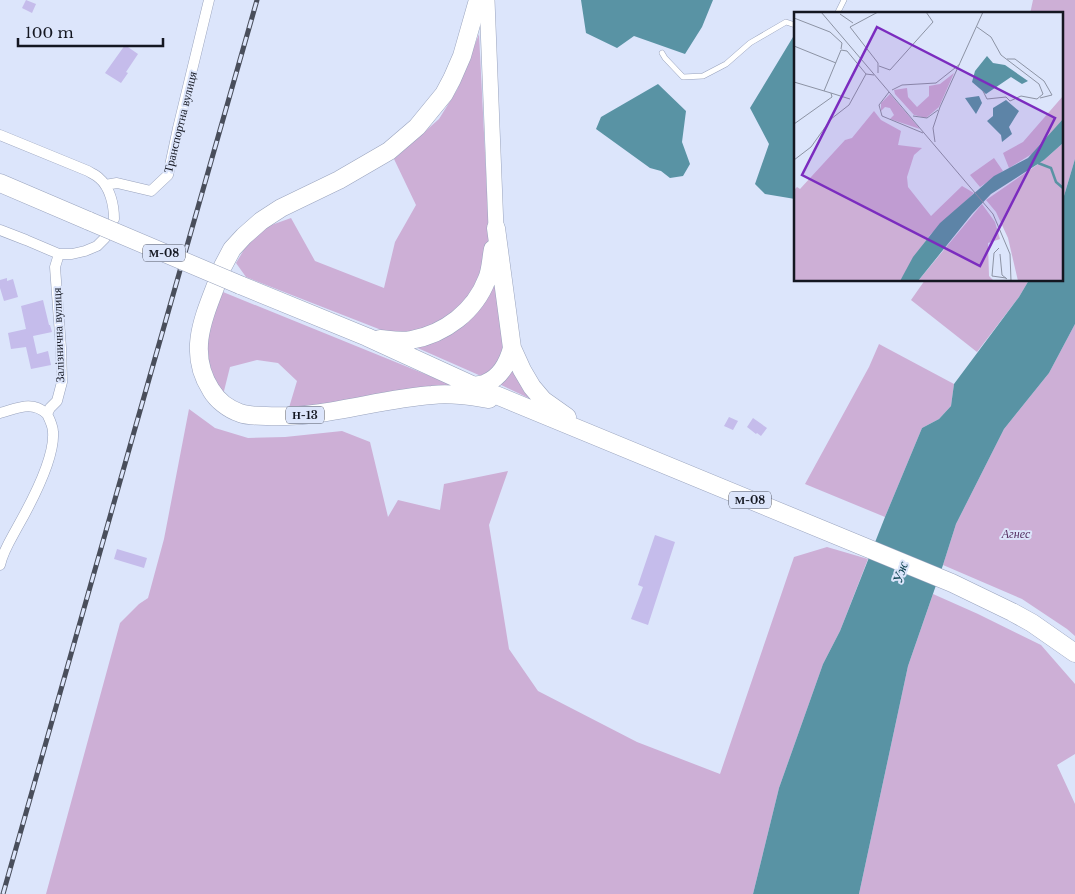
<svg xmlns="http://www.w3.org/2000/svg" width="1075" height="894" font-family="'Libre Baskerville',serif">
  <rect width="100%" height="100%" fill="#dce5fb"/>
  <path fill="#cdafd6" d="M1033 0H1075V159L1061 206V14H1030Z
    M479 34 489 232 487 263 468 302 426 331 389 333 246 277 236 263 248 243 263 228 291 218 315 261 384 288 395 242 416 205 394 159 439 119 457 90Z
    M495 276 505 342 500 362 488 373 481 376 413 346Z
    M925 280H1029L1019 297 977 352 911 300Z
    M223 292 452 385 450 387 288 411 297 381 278 363 257 360 230 367 223 395 217 390 205 355 210 324Z
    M1075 324V636L1067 629 1022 599 943 565 956 524 1004 429 1049 373Z
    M879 344 954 384 951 406 939 419 922 428 885 517 805 484 869 367Z
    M510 368 539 403 495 382Z
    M189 409 215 428 248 438 285 437 342 431 370 442 388 517 398 500 440 510 444 484 508 471 489 525 509 649 538 691 637 742 720 774 794 557 827 547 868 559 840 631 823 664 779 788 753 894H46L120 623 139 604 148 598 164 539Z
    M933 594 978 614 1041 645 1075 684V754L1057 765 1075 804V894H859L908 666Z"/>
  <path fill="#5993a4" d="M581 0H713L702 27 685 54 634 36 617 48 586 33Z
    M793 37 795 38V199L765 194 755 184 769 144 750 108Z
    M658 84 686 111 682 142 690 164 683 176 670 178 661 171 650 168 596 129 601 117Z
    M1075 159V324L1049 373 1004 429 956 524 943 565 908 666 859 894H753L779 788 823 664 840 631 885 517 922 428 939 419 951 406 954 384 1019 297 1029 280H1061V206Z"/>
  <path fill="#c5bceb" d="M26 0 36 4 32 13 22 8Z
    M125 45 138 54 126 72 128 73 121 83 105 73Z
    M7 278V281L13 279 18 297 4 301 0 288V280Z
    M43 300 49 325H50L52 332 33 336 37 354 48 351 51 365 31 369 26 347 11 349 8 333 26 329 21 306Z
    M729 417 738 421 733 430 724 426Z
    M753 418 767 428 761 436 757 433 756 434 747 427Z
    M655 535 675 542 648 625 631 619 643 587 638 585Z
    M117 549 147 558 144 568 114 559Z"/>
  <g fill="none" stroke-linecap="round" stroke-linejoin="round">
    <g stroke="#99a3bd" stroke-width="6">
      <path id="lane" d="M837 14 844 0
        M662 53 665 58 683 77 703 76 726 64 750 43 786 22 795 25"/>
    </g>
    <g stroke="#99a3bd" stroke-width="11">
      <path id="street" d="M0 135 88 171C91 173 96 175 99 178 110 187 114 205 114 219
        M105 185 117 183 151 191 168 175 178 128 209 0
        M0 230 26 240 59 254H72L85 251 97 246 105 238
        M0 413C18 408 32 400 47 414
        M0 565C3 551 11 539 18 526 31 503 55 459 53 432 53 426 50 420 47 414L50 408 57 401 62 382 61 348 55 267 59 254"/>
    </g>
    <g stroke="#99a3bd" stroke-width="16">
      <path id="primary" d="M487 0 496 228"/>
    </g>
    <g stroke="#99a3bd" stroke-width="19">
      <path id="highway" d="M0 183 89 221
        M496 228 512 348 522 370 532 387 543 400 567 417
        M223 266 232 249 244 236 261 221 281 208 339 180 389 151 417 127 444 94 452 79 462 56 478 0
        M216 285C202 321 188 354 211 390 217 400 228 409 240 413 248 416 258 416 266 416 322 419 377 399 432 395 451 393 470 396 489 399
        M240 285 367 337 474 386 952 583 1012 612 1032 623 1075 653
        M380 339C391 340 401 342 411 340 445 334 475 311 487 279 491 270 491 258 493 249
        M474 386C478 385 483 385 486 383 501 377 508 363 512 348"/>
    </g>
    <use href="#lane" stroke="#fff" stroke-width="5"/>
    <use href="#street" stroke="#fff" stroke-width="10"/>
    <use href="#primary" stroke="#fff" stroke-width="15"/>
    <use href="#highway" stroke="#fff" stroke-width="18"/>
    <g stroke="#494e5b" stroke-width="5">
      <path id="rail" d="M3 894 136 425 257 0"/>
    </g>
    <use href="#rail" stroke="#dce5fb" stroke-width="3" stroke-dasharray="9" stroke-linecap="butt"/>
    <g stroke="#99a3bd" stroke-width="19" stroke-linecap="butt">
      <path id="highway-bridge" d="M89 221 240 285"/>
    </g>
    <use href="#highway-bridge" stroke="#fff" stroke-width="18"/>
  </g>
  <g text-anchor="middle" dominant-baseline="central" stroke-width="4" stroke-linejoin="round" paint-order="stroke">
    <g fill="#dce5fb" stroke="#505562" stroke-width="1">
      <rect x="143" y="244.5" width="42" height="17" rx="4"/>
      <rect x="286" y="406.5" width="38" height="17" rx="4"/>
      <rect x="729" y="491.5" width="42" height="17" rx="4"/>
    </g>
    <g font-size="11" font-weight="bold" fill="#141721">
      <text x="164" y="253">М-08</text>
      <text x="305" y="415">Н-13</text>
      <text x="750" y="500">М-08</text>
    </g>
    <g font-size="12" fill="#141721" stroke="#dce5fb">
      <text transform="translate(180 122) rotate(-76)">Транспортна вулиця</text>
      <text transform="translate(58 335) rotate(-92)">Залізнична вулиця</text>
    </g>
    <g font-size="12" font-style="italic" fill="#562f62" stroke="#dce5fb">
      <text x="1016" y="533">Агнес</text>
    </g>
    <g font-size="14" font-style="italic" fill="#003846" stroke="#dce5fb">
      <text transform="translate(900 572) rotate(-71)">Уж</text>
    </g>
  </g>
  <g transform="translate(794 12)">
    <rect width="269" height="269" fill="#dce5fb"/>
    <path d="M160 61 145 95 132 106 120 103 101 82 100 78 113 76 114 85 123 95 135 84V74L146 72ZM96 82 126 117 96 107 100 103 96 96 91 95 87 99V91ZM269 84V107L241 140 215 156 209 141 229 130ZM80 99 87 108 107 119 104 133 128 136 120 143 113 165 114 175 137 204 168 174 180 181 136 223 106 269H0V178L3 175 6 177 51 128 58 126ZM269 131V269H224L214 226 202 200 192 188 250 148ZM200 146 209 159 186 175 176 163ZM188 192 201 210 206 227 194 231 195 264 200 269H124Z" fill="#cdafd6"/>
    <path d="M193 44 199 51 211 53 234 69 228 72 217 65 192 82 178 70 181 59ZM185 84 188 91 182 102 171 86ZM212 88 225 99 215 115 218 122 208 130 207 123 193 109 199 104V96ZM269 107V131L250 148 197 182 178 202 124 269H106L119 245 146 211 200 164 234 146Z" fill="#5993a4"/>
    <path fill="none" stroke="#5993a4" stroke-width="2.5" d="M244 151 257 156 262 170 269 176"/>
    <path fill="none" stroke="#8c93a4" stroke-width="1" d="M27 0 199 202 216 242 217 269M46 2 59 11M0 6 36 20 48 31 47 37M183 15 197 25 207 43 245 72 249 82 243 87 227 84 216 89 212 85 193 87 189 79M0 34 42 51M213 47H221L250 69 258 83 246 86M85 54 96 58 139 10 132 0M84 61V51L56 15 84 0M0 70 37 81 38 85 0 112M98 78 108 73 142 71 166 52M30 79 47 38 53 39 72 62 80 63M95 80 85 93 88 104 129 121M37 81 56 87M146 95 189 0M119 104 133 106 144 98M141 130 139 116 146 95M0 148 17 135 37 107 55 93 72 62M205 236 200 241 198 264 212 266M206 242 208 263 213 267"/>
    <path fill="#7b2cbf" fill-opacity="0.15" stroke="#7b2cbf" stroke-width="2.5" d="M83 15 261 106 186 254 8 163Z"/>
    <rect width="269" height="269" fill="none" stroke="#141721" stroke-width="2.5"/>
  </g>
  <path d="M18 38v8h145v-8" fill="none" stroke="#141721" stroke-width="2.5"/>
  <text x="25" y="38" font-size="15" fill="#141721" stroke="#dce5fb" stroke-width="4" paint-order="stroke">100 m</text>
</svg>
